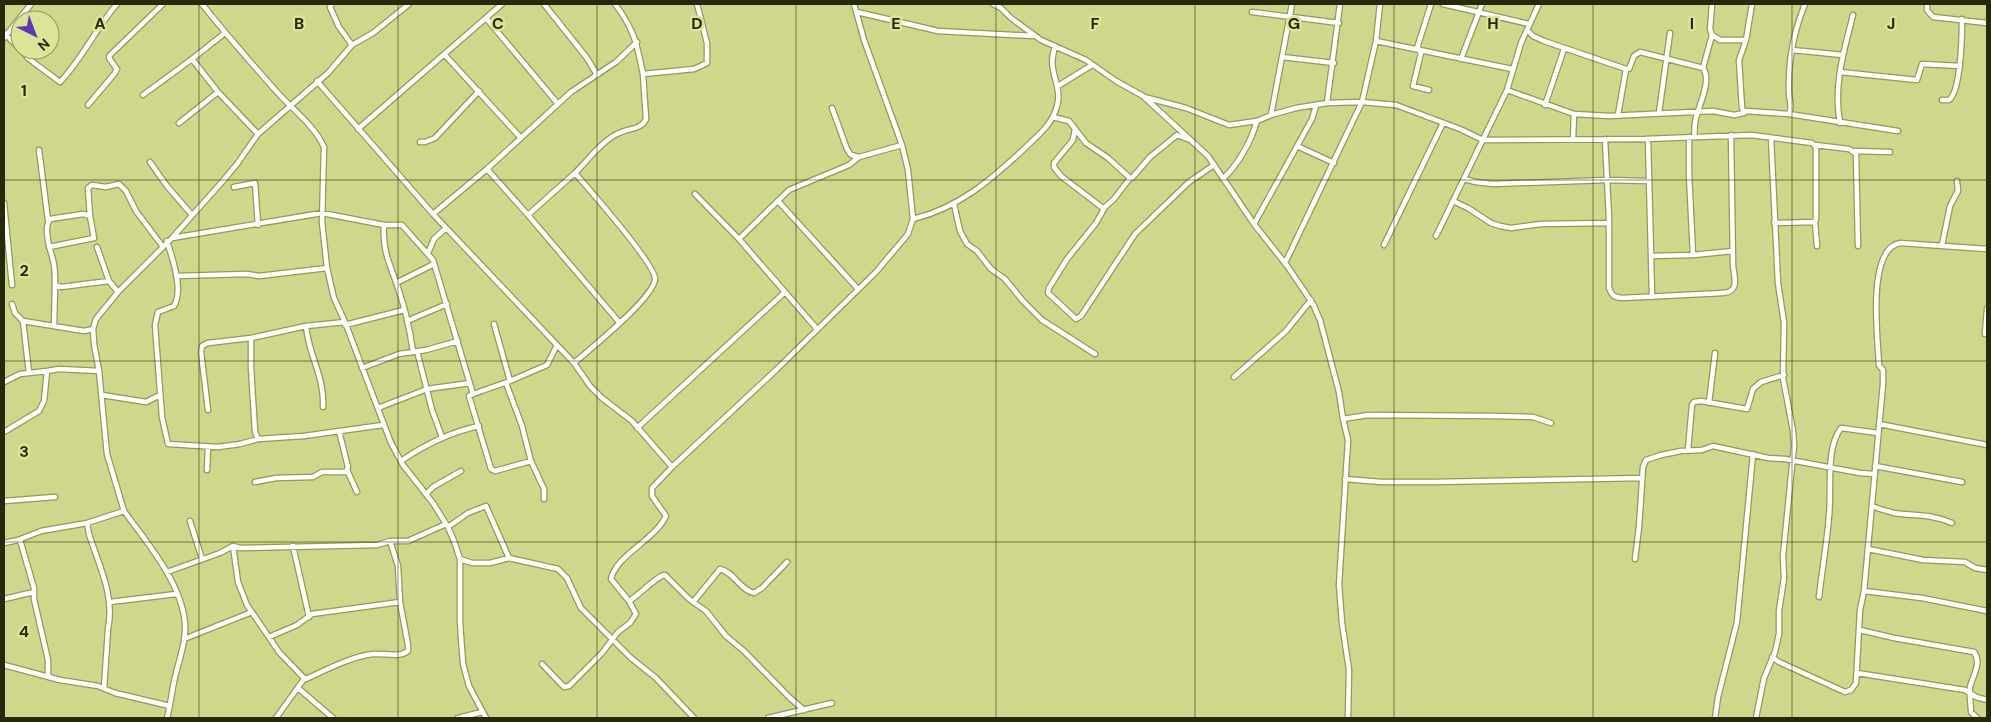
<svg xmlns="http://www.w3.org/2000/svg" width="1991" height="722" font-family="'DM Sans',sans-serif">
  <rect width="100%" height="100%" fill="#ced78b"/>
  <g fill="none" stroke-linecap="round" stroke-linejoin="round">
    <g stroke="#939b51" stroke-width="7">
      <path id="minor" d="M202 4C226 34 251 63 277 92 293 110 314 125 324 147L322 222 327 268 334 298 345 322 391 443 403 465 433 503 448 527 454 541 460 559V622L463 664 469 686 486 718
        M332 4 330 7 339 27 352 45
        M544 4 587 58 597 75
        M615 4C634 29 637 44 643 74L694 69 707 63V43L697 4
        M993 4 1001 8 1011 18 1041 40 1086 60 1116 81 1143 96 1208 156 1254 224 1288 267 1313 304 1320 320 1339 392 1343 419 1348 440 1339 585 1342 623 1349 670 1348 718
        M1443 4 1529 24
        M1712 4 1710 29 1712 35 1720 40H1746
        M1752 4 1746 40 1739 60 1742 108 1744 113 1746 111 1789 114
        M1805 4C1794 31 1788 63 1789 92 1789 100 1793 107 1789 114L1898 131
        M1927 4V10L1933 17 1987 23
        M857 12 938 31 1033 36
        M1252 12 1339 23
        M486 18 558 104
        M1527 30 1533 36 1544 41 1626 69H1629L1634 56 1640 52 1703 68C1712 80 1699 105 1696 118 1694 124 1695 131 1694 137
        M4 33 20 49
        M225 33 192 59 218 92 258 134
        M4 38 31 4
        M1376 41 1512 69
        M1417 48 1431 4
        M1418 48 1421 53 1413 86 1429 90
        M21 50 29 59 60 82C82 59 96 28 117 4
        M1792 50 1843 55
        M445 55 520 137
        M1282 57 1334 63
        M1461 59 1482 4
        M1703 68 1712 35
        M1840 72 1917 80 1922 64 1960 66
        M317 81 433 214 574 363 590 386 602 398 632 421 672 467
        M1058 86 1092 65
        M1507 90 1574 114 1609 116 1713 111 1734 115 1744 113
        M143 95 192 59
        M1144 97 1186 108 1229 125 1257 121 1271 115 1296 108 1327 103 1362 102 1396 105 1460 129 1483 140 1645 139 1751 135 1812 143 1816 147V220L1813 222 1774 223
        M1942 100H1949C1961 91 1962 35 1962 19
        M1327 103 1340 4
        M88 105 115 73 117 69 109 58 110 55 163 4
        M1545 105 1564 49
        M832 108 847 149 851 155 859 157 902 145
        M1659 113 1670 33
        M1271 115 1292 4
        M1618 115 1626 69
        M1053 117 1069 121 1086 143 1108 158 1130 178H1132L1150 157 1177 135 1190 140
        M179 123 218 92
        M1840 123C1833 85 1844 51 1853 15
        M358 129 502 4
        M1075 129 1073 140 1054 163V167L1061 176 1104 209
        M1689 137V174L1693 255 1733 251
        M1573 139 1574 114
        M1605 139 1609 218V288C1612 296 1614 297 1622 298L1723 293C1739 292 1735 279 1733 266L1731 135
        M1648 139 1651 256
        M420 142H425L435 138 479 91
        M1815 145 1849 149 1856 154 1858 246
        M1297 146 1334 163
        M39 150 48 220
        M1854 151 1890 152
        M150 162 167 186 192 215
        M487 169 528 215
        M575 173C587 161 604 139 619 133 629 128 641 130 646 119L643 74
        M1130 178 1114 199 1105 207 1096 223 1067 259 1049 288 1048 293 1076 319 1081 316 1135 234 1189 182 1214 165
        M1223 179C1240 162 1250 144 1257 121
        M1464 179 1476 182 1493 184 1607 180 1648 181
        M234 187 255 183 258 225
        M695 194 739 239 817 329
        M778 201 858 289
        M1453 201 1468 208 1491 223 1500 226 1511 228 1541 224 1609 223
        M4 203 12 285
        M954 204 960 231 967 244 977 251 991 269 1005 279 1023 301 1042 320 1095 354
        M433 214 487 169 571 92 616 62 637 42
        M913 219C959 208 992 179 1025 148 1038 135 1052 125 1057 106 1061 93 1055 81 1053 69 1051 61 1053 54 1055 46
        M1815 222 1817 246
        M1254 224 1312 119 1316 106
        M384 225C382 251 390 264 398 288 405 308 410 330 413 352
        M1436 236 1507 90 1521 43 1539 4
        M172 238 322 213 384 225H402L433 260 473 394 510 381 547 365 557 345
        M739 239 789 190 849 165 859 157
        M167 241C172 258 184 289 174 306L158 312 155 325 162 417 168 444 218 447 240 444 258 439 304 436 383 425
        M1384 245 1443 123
        M1942 245 1950 206 1958 191 1957 181
        M49 247 94 238 90 216
        M97 247 109 281
        M428 253 434 239 446 228
        M1285 263 1362 102 1376 41 1380 4
        M176 276 247 274 259 276 327 268
        M396 283 434 264
        M118 292 109 281 61 287 55 285C55 279 55 272 54 265 52 253 42 230 50 219L83 214 90 216 88 188 92 185 106 187 119 184 126 191 136 211 163 247
        M1652 297 1651 256 1693 255
        M12 304 15 313 23 321 84 331 93 329
        M23 321 29 373
        M407 321 447 304
        M494 324 510 381
        M345 325 404 310
        M54 326 55 285
        M306 326C308 354 325 377 323 407
        M1985 334 1987 309
        M251 338V368L255 432 258 439
        M417 351 432 410 442 437
        M574 363C590 349 654 298 655 279 656 265 588 188 575 173L528 215 619 322
        M362 368 399 354 426 350 458 341
        M1234 377 1286 331 1311 300
        M4 382 20 374 47 371
        M506 383 522 426 531 461 544 489V499
        M473 394 469 396 491 469 495 471 531 461
        M102 395 146 402 160 395
        M1709 403 1715 353
        M378 408 427 389 470 383
        M208 410 201 352 202 346 208 343 251 338 306 326 345 322
        M1343 419 1368 415 1494 416 1533 417 1551 423
        M1879 424 1987 445
        M637 428 784 293
        M4 432 39 411 44 401 47 371 59 369 99 371
        M1688 450 1692 405 1694 402 1701 401 1747 409 1753 389 1761 382 1784 375
        M401 461C426 444 450 432 479 426
        M1875 466 1962 482
        M207 470 208 447
        M347 470 357 492
        M1345 479 1381 482H1435L1642 478
        M255 482 276 478 313 477 322 472H346L348 467 339 431
        M426 494 433 487 461 471
        M4 501 55 497
        M1872 506C1879 509 1887 511 1894 513 1914 516 1933 514 1952 523
        M190 521 202 559
        M87 523 89 534C99 566 115 595 108 629L104 688
        M448 527 468 513 486 506 509 558
        M20 540 34 588V599L48 660V676
        M4 543 18 540 41 531 87 523 124 511
        M233 546 238 582 247 605 279 652 303 677 306 679C325 670 353 656 373 654 384 653 400 658 408 651V645L400 602 398 566 390 541
        M293 546 309 617
        M1868 549 1923 560 1965 562 1975 568 1987 570
        M460 559 472 563H490L509 558 558 569 567 578 581 608 631 658 656 678 694 718
        M1635 559 1639 527 1643 467 1646 460 1661 455 1681 451 1702 450 1713 446 1768 458 1785 459 1860 473 1874 474
        M167 572 220 553 233 546 240 548 377 545 390 541H408L446 524
        M1864 591 1922 598 1987 611
        M1819 597C1822 570 1827 543 1829 516 1832 490 1825 449 1841 428L1878 433
        M4 599 34 592
        M694 601 720 569C734 572 740 590 754 593L762 588 787 562
        M110 602 176 594
        M1860 630 1894 638 1974 652C1982 663 1973 675 1970 687 1969 695 1971 704 1971 712L1977 718
        M269 637 297 625 312 614 400 602
        M184 639 252 612
        M1772 657 1779 662 1845 692 1851 690 1856 683 1860 610 1864 591 1883 384V370L1879 365C1878 340 1866 249 1900 243L1987 249
        M542 664 564 687 569 686 602 653 618 632 630 623 636 614 629 601
        M4 665 60 680 98 686 115 693 170 706
        M1857 673 1965 690 1976 697 1987 700
        M298 688 333 718
        M804 710 790 698 744 651 726 636 706 611 689 599 665 575C658 575 638 596 629 601L611 579C616 555 655 540 666 516L652 496V488L672 467 776 370 876 272 908 234 913 219 908 170 902 145 864 40 854 4
        M167 718C171 703 172 688 176 673 180 657 186 641 185 624 182 583 147 543 124 511L107 454 99 371 94 344 93 329 96 319 118 292 172 238 222 182 237 164 258 134 328 73 352 45 373 33 409 4
        M276 718 304 679
        M458 718 482 712
        M768 718 832 703
        M1715 718 1718 697 1737 622 1753 454
        M1756 718 1764 678 1775 652 1779 634V611L1784 578 1783 556 1794 446 1793 431 1783 378 1784 323 1778 283 1771 138"/>
    </g>
    <use href="#minor" stroke="#fff" stroke-width="4.5"/>
  </g>
  <path fill="none" stroke="#272a0a" stroke-width="1" stroke-opacity="0.55" d="M199 4V718M398 4V718M597 4V718M796 4V718M996 4V718M1195 4V718M1394 4V718M1593 4V718M1792 4V718M4 180H1987M4 361H1987M4 542H1987"/>
  <g font-size="16" text-anchor="middle" font-weight="bold" fill="#272a0a" stroke="#dbe498" stroke-width="5" stroke-linejoin="round" paint-order="stroke">
    <text x="100" y="29">A</text>
    <text x="299" y="29">B</text>
    <text x="498" y="29">C</text>
    <text x="697" y="29">D</text>
    <text x="896" y="29">E</text>
    <text x="1095" y="29">F</text>
    <text x="1294" y="29">G</text>
    <text x="1493" y="29">H</text>
    <text x="1692" y="29">I</text>
    <text x="1891" y="29">J</text>
    <text x="24" y="96">1</text>
    <text x="24" y="276">2</text>
    <text x="24" y="457">3</text>
    <text x="24" y="637">4</text>
  </g>
  <rect width="1991" height="722" fill="none" stroke="#272a0a" stroke-width="10"/>
  <g transform="translate(35 35) rotate(138)"><circle r="24" fill="#dbe498" stroke="#939a5f"/>
  <path d="M0-4L9 19L0 12L-9 19Z" fill="#6238af"/>
  <text y="-8" font-size="14" font-weight="bold" text-anchor="middle" fill="#272a0a">N</text>
  </g>
</svg>
